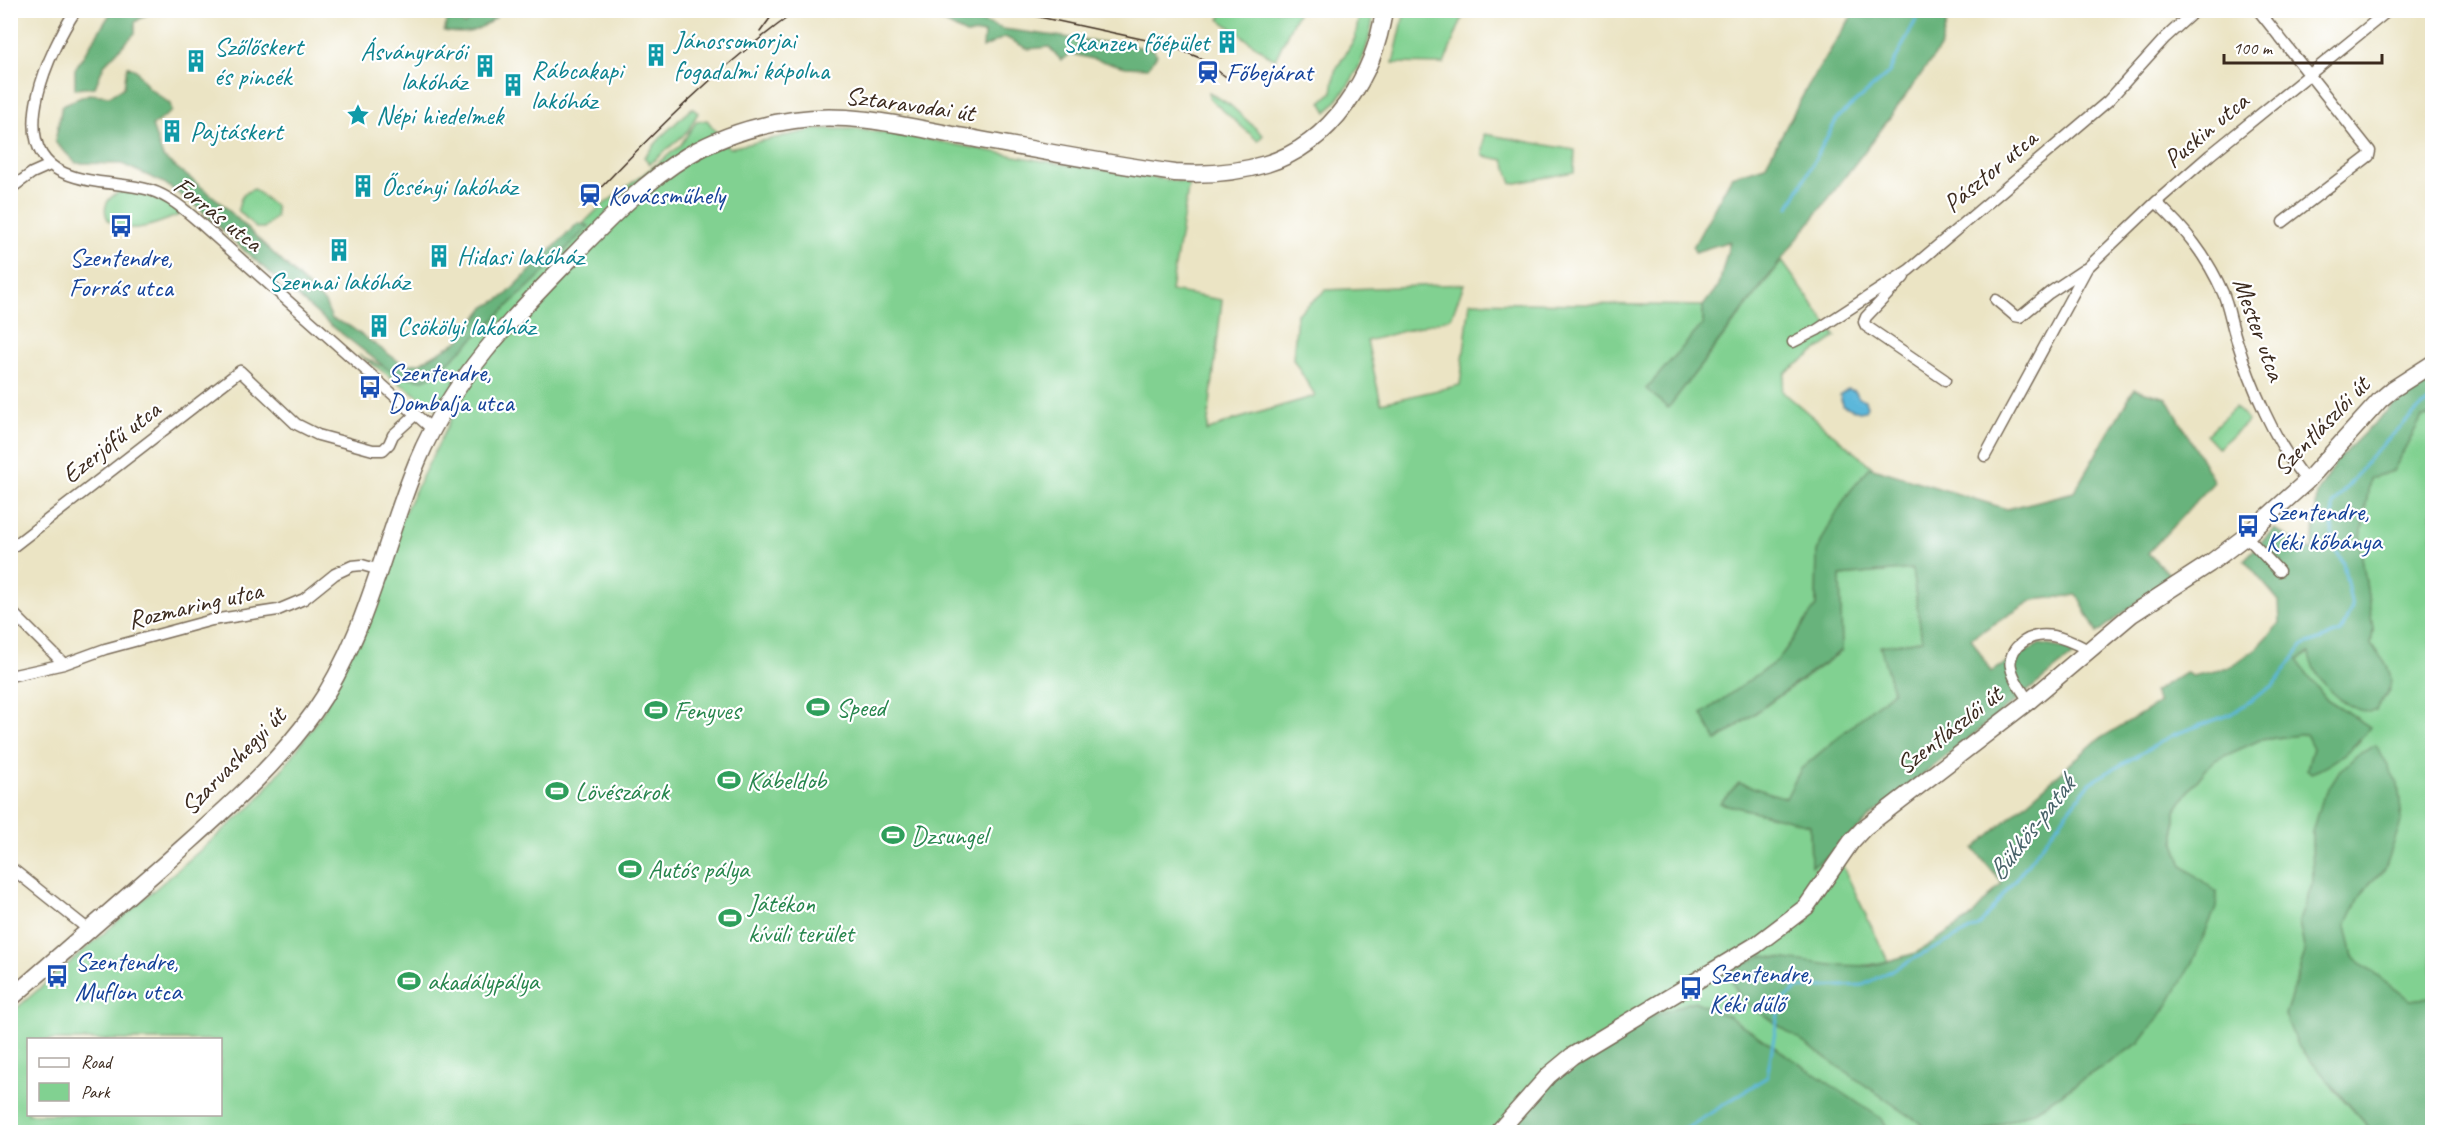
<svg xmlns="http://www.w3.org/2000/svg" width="2443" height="1143" font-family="Caveat,sans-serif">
  <rect width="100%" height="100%" fill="#fff"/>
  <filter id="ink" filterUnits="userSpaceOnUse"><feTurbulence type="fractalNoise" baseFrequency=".0167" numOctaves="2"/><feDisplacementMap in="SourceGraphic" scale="12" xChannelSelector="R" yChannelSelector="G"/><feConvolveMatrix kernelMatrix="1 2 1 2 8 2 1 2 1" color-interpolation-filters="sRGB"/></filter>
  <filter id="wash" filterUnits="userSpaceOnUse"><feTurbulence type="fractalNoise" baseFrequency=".008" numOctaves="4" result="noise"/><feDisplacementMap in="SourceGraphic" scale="24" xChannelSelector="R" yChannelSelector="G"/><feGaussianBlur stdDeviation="1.35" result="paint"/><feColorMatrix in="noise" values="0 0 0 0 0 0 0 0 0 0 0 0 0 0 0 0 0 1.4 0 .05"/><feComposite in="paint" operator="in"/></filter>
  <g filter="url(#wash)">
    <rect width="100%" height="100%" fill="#ebe4c4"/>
    <path fill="#81d191" stroke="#5e7e58" stroke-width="1.5" fill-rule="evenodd" d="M1225 10H1298V11L1275 60 1219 19Z
      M1360 11H1374C1369 54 1356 80 1327 112L1321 102 1332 92 1335 71 1355 38Z
      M1405 11H1465L1444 64 1393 63Z
      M1209 92 1230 105 1263 135 1258 141 1209 98Z
      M692 108 698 113 687 132 650 164 644 157 664 134Z
      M707 120 729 148 818 129H855L915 137 1043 161 1189 183 1171 291 1222 300 1207 431 1234 420 1315 396 1293 359 1297 314 1326 290 1464 284 1451 318 1367 341 1381 403 1460 385 1470 302 1703 306V324L1647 389 1668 408 1782 261 1836 337 1785 373 1782 391 1873 468 1869 469 1848 494 1831 522 1817 551 1816 606 1797 634 1778 660 1702 714 1717 741 1842 651 1840 576 1912 569 1922 640 1893 691 1801 769 1786 799 1739 783 1720 803 1810 825 1811 866 1836 852 1888 961C1849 973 1802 961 1762 956L1732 982 1742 1000 1933 1132H1891L1881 1119 1694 1002 1671 1010 1499 1132H11V1013L254 804 291 758 323 712 406 509 451 419 359 355 379 365 398 371 439 364 599 208 680 146 696 122ZM28 1040H220V1114H28Z
      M1484 134 1575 150 1574 172 1512 184 1504 160 1483 156Z
      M254 189 276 207V217L264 228H256L238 210C240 198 242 193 254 189Z
      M120 192C142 191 164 200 181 214 160 223 129 237 109 221 101 209 107 197 120 192Z
      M2235 407 2248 421 2218 448 2206 435Z
      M2429 416 2432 421V998L2410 1000 2353 957C2351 948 2345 933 2347 924 2351 902 2369 883 2385 869L2312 832 2313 882 2299 921 2305 953 2285 1015 2334 1089 2373 1132H1982L2036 1110 2139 1043 2217 893 2183 866 2175 843V811L2190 789 2213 761 2260 740 2306 734 2313 748 2307 769 2341 754 2360 742V720L2325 698 2297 660 2310 653 2376 711 2380 701 2389 690 2385 663 2371 645 2373 629 2360 544 2370 478 2393 471 2422 417Z"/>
    <path fill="#68b37b" stroke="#526e4c" stroke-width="1.5" d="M112 11H152L135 22V33L104 65 95 87 75 89V69Z
      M477 11H492L496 18C477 31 468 36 444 31L450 12 465 25Z
      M1855 11H1950L1940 48 1880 131 1668 408 1646 389 1703 324V306L1719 285 1730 241 1695 252 1693 247 1732 176 1765 166 1808 86Z
      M944 16 981 21 1003 29 1153 49 1157 55 1148 68 1126 67 1072 54 1061 60 1049 47 1028 49 1005 37 983 48 984 33 966 34 935 18Z
      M127 66 136 70 148 87 170 104 172 111 152 126 163 157 219 201 325 303 332 319 349 326 404 365 420 363 460 340 484 308 505 296 578 223 589 226 543 273 435 375 423 380 395 375 328 323 247 253 199 208 164 183 122 164 76 163 55 142 62 105 89 94 110 96 124 87Z
      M2432 375V421L2429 416 2422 417 2393 471 2370 478 2360 544 2373 629 2371 645C2381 657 2396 673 2389 689 2386 697 2379 703 2376 711 2351 718 2310 676 2309 653L2297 660 2325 698 2370 727C2358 745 2332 766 2311 773L2307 769 2313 748 2306 734 2260 740 2213 761 2190 789 2175 811V843L2183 866 2217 892 2216 908 2193 961 2169 1004 2139 1043 2036 1110 1982 1132H1933L1742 1000 1732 982 1741 965 1762 956 1832 965 1871 966 1916 953 1969 919 2002 883 1974 849 2096 741 2159 703 2153 692 2185 672 2192 676 2229 668 2258 647 2280 623 2279 601 2244 560 2274 529 2312 551 2317 494 2337 460 2404 394Z
      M2134 389 2167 398 2214 482 2148 553 2171 576 2097 633 2077 595 2033 600 1971 638 1991 672 2040 644 2078 651 1870 817 1836 852 1811 866 1810 825 1720 803 1739 783 1786 798 1801 769 1893 691 1880 646 1922 640 1912 569 1840 576 1842 650 1716 741 1702 714 1778 660 1797 634 1816 606 1817 551 1831 522 1848 494 1869 468H1873L2007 509 2074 492Z
      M2376 745 2398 784 2402 819 2385 869 2370 883 2358 900 2346 925 2353 957 2410 1000 2432 998V1132H2373L2297 1045 2285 1015 2305 953 2299 921 2313 882 2312 832 2321 801 2338 773 2357 755Z
      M1694 1001 1728 1016 1882 1119 1891 1132H1499L1566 1065 1638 1021Z"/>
    <path fill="#5cb7da" stroke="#4c707c" stroke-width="1.5" d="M1848 389 1855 391 1859 398 1865 400 1867 406 1865 411 1859 412 1842 405 1840 394Z"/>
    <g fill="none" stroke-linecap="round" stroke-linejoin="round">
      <path stroke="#5cb7da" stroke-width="3" d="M1789 207 1838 117 1888 74 1921 10
        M1681 1132 1767 1077 1780 1003 1798 988 1863 985 1980 925 2091 782 2173 735 2231 714 2274 685 2302 646 2341 632 2352 607 2343 563 2332 542 2333 505 2375 452 2422 406 2432 400"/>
    </g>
  </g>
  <g filter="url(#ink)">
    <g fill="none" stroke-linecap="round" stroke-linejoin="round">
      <g stroke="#796b58" stroke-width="13">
        <path id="street" d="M76 10C51 47 3 147 64 173 92 185 122 182 150 190 169 196 184 209 199 222L433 430
          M2258 10 2370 151 2369 156 2283 222
          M10 189 32 173 50 165
          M2156 202C2185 229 2207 256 2223 293 2229 307 2231 323 2236 338 2250 383 2276 446 2307 481
          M1904 277 1866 317 1864 322 1866 326 1945 380
          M1996 300 2015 316 2020 317 2049 293 2085 269
          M1793 342 1817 330 1909 270 2108 101 2165 38 2196 10
          M1985 456 2087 268 2156 202 2210 155 2389 10
          M2246 536 2279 571
          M10 549 240 371 296 424 318 435 373 450H383L389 444 393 435 415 415
          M10 610 64 664
          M10 676 64 664 105 649 212 620 278 610 304 599 335 574 352 566 362 565 380 570
          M2029 701C2022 691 2013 679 2011 667 2009 661 2013 650 2018 646 2039 626 2066 638 2088 650
          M10 867 89 930"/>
      </g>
      <g stroke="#796b58" stroke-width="19">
        <path id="secondary" d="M10 999C63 953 115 907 168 861 220 814 273 770 314 712 367 637 383 543 418 460 452 379 512 318 573 256 608 220 644 182 687 156 719 137 757 125 794 120 847 112 901 125 953 135 1027 148 1101 163 1175 173 1206 175 1236 173 1266 164 1332 144 1375 75 1384 10
          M1498 1132 1549 1075 1572 1056 1756 945 1806 907 1851 842 1864 828 2029 701 2132 614 2209 564 2246 536 2307 481 2380 400 2393 389 2432 364"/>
      </g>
      <use href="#street" stroke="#fff" stroke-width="10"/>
      <use href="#secondary" stroke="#fff" stroke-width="16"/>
      <path stroke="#3b2a1e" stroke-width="1.5" d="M1007 10 1165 44 1200 58 1229 79
        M760 32 776 10
        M587 202C653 133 720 65 798 10"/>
    </g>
  </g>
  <defs>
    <g id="building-bare" transform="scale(1.8)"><path d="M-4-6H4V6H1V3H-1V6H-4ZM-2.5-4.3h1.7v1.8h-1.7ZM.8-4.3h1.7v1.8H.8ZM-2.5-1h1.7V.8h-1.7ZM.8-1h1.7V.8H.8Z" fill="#0f9aa8" stroke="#fff" stroke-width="2.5" paint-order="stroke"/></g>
    <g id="station-bare" transform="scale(1.8)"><path d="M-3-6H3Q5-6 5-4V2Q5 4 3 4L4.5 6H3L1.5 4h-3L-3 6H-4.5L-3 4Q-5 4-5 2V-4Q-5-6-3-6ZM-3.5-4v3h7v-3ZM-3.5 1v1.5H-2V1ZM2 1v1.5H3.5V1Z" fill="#1a4fb4" stroke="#fff" stroke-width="2.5" paint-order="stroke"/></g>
    <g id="sight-bare" transform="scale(1.8)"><path d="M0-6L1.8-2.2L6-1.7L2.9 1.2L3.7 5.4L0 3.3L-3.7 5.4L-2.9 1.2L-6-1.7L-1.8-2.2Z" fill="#0f9aa8" stroke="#fff" stroke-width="2.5" paint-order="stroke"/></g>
    <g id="bus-bare" transform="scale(1.8)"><path d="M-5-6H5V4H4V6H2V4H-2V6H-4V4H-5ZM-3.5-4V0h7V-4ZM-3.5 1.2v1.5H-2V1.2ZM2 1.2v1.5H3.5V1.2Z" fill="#1a4fb4" stroke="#fff" stroke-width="2.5" paint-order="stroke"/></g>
    <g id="stadium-bare" transform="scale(1.8)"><path d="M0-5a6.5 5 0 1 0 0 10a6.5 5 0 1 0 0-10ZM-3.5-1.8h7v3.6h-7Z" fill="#2e9e5b" stroke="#fff" stroke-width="2.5" paint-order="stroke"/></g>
  </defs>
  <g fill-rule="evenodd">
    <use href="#building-bare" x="1227" y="42"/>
    <use href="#building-bare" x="656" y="55"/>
    <use href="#building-bare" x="196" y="61"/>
    <use href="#building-bare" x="485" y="66"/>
    <use href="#station-bare" x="1208" y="72"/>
    <use href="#building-bare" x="513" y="85"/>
    <use href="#sight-bare" x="358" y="115"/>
    <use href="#building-bare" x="172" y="131"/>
    <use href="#building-bare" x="363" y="186"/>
    <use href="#station-bare" x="590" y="195"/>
    <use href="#bus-bare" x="121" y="226"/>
    <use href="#building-bare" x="339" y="250"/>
    <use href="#building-bare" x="439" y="256"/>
    <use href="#building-bare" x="379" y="326"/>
    <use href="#bus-bare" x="370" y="387"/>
    <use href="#bus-bare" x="2248" y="526"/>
    <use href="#stadium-bare" x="818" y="707"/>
    <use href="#stadium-bare" x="656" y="710"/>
    <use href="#stadium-bare" x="729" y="780"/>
    <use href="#stadium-bare" x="557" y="791"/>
    <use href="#stadium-bare" x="893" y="835"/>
    <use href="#stadium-bare" x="630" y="869"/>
    <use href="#stadium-bare" x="730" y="918"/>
    <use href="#bus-bare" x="57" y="976"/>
    <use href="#stadium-bare" x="409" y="981"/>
    <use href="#bus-bare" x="1691" y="988"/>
  </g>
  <g text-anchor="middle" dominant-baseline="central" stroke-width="4.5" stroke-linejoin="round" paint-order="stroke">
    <g font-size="26" fill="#0d838f" stroke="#fff" text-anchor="start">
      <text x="674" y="40">Jánossomorjai<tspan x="674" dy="30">fogadalmi kápolna</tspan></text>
      <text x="1209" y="42" text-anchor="end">Skanzen főépület</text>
      <text x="214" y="46">Szőlőskert<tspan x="214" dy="30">és pincék</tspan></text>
      <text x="467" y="51" text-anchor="end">Ásványrárói<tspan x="467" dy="30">lakóház</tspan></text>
      <text x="531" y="70">Rábcakapi<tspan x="531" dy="30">lakóház</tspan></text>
      <text x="376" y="115">Népi hiedelmek</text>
      <text x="190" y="131">Pajtáskert</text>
      <text x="381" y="186">Őcsényi lakóház</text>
      <text x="457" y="256">Hidasi lakóház</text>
      <text x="339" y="281" text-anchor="middle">Szennai lakóház</text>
      <text x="397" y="326">Csökölyi lakóház</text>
    </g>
    <g font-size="26" fill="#164399" stroke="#fff" text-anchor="start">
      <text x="1226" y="72">Főbejárat</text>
      <text x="608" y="195">Kovácsműhely</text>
      <text x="121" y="257" text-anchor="middle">Szentendre,<tspan x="121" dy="30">Forrás utca</tspan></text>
      <text x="388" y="372">Szentendre,<tspan x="388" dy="30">Dombalja utca</tspan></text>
      <text x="2266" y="511">Szentendre,<tspan x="2266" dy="30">Kéki kőbánya</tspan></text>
      <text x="75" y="961">Szentendre,<tspan x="75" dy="30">Muflon utca</tspan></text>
      <text x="1709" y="973">Szentendre,<tspan x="1709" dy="30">Kéki dűlő</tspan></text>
    </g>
    <g font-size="26" fill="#3b2a1e" stroke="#fff">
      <text transform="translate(910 104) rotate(8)">Sztaravodai út</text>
      <text transform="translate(2206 130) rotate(-40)">Puskin utca</text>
      <text transform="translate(1990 171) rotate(-40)">Pásztor utca</text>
      <text transform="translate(218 214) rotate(38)">Forrás utca</text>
      <text transform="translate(2259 329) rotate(70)">Mester utca</text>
      <text transform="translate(2321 426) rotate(-46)">Szentlászlói út</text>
      <text transform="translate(111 442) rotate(-38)">Ezerjófű utca</text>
      <text transform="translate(195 605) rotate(-13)">Rozmaring utca</text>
      <text transform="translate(1949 730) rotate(-38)">Szentlászlói út</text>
      <text transform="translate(233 761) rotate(-46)">Szarvashegyi út</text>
    </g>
    <g font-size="26" fill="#27864d" stroke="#fff" text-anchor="start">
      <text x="836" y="707">Speed</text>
      <text x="674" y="710">Fenyves</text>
      <text x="747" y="780">Kábeldob</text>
      <text x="575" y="791">Lövészárok</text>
      <text x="911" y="835">Dzsungel</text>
      <text x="648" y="869">Autós pálya</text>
      <text x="748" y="903">Játékon<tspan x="748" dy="30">kívüli terület</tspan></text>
      <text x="427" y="981">akadálypálya</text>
    </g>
    <g font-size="27" font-style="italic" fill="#486269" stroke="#fff">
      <text transform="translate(2031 828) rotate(-52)">Bükkös-patak</text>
    </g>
  </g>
  <rect width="2443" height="1143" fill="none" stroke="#fff" stroke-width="36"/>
  <rect x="27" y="1038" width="195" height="78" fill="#ffffff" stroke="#b1aaa5" stroke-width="1.5"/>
  <rect x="39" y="1058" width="30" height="9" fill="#ffffff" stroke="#b1aaa5" stroke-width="1.5"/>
  <text x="81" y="1068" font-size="18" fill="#3b2a1e">Road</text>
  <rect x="39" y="1083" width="30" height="18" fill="#81d191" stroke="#b1aaa5" stroke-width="1.5"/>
  <text x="81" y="1098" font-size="18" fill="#3b2a1e">Park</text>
  <path d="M2224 54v9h158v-9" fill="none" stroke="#3b2a1e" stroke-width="3"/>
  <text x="2233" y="54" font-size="18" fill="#3b2a1e" stroke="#ffffff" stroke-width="4.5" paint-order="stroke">100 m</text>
</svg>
